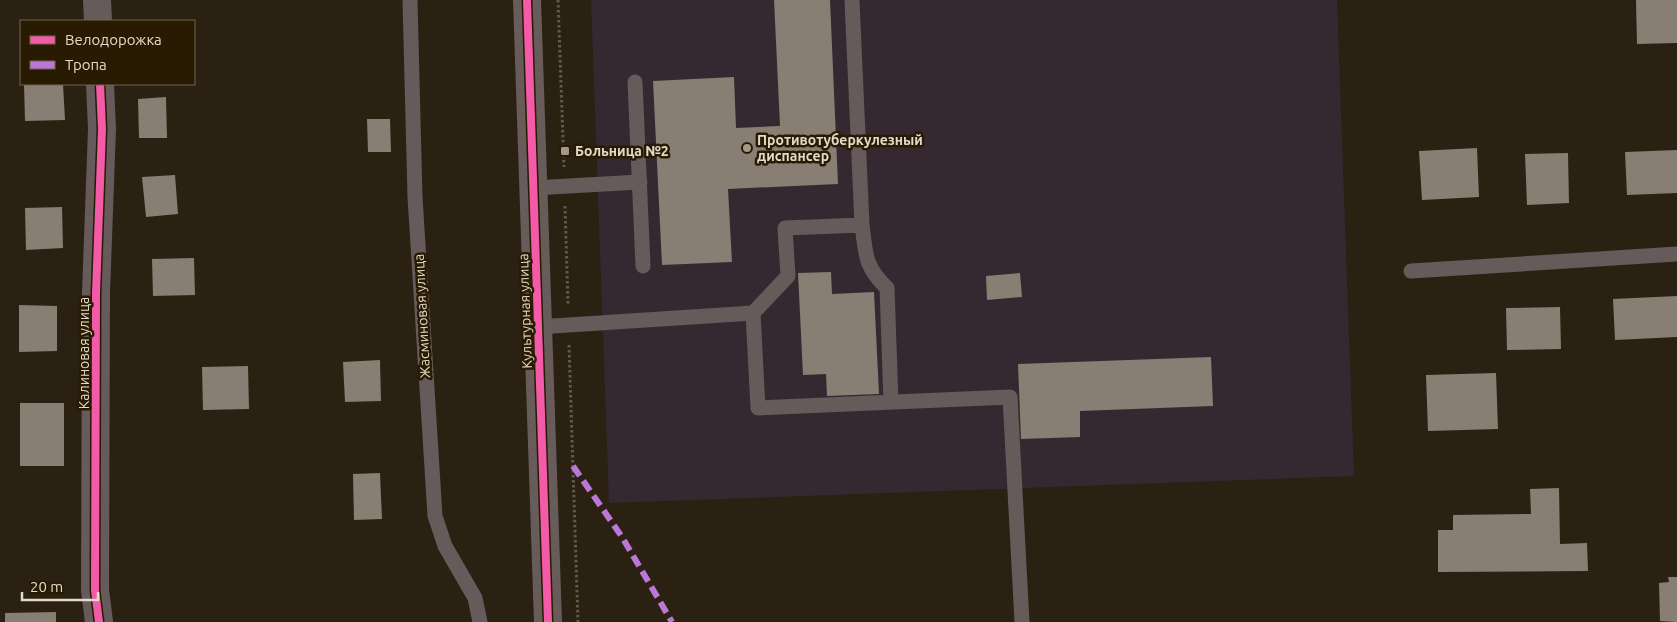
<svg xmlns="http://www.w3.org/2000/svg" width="1677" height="622" font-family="Ubuntu,sans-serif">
  <rect width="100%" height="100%" fill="#2a2113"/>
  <path fill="#362830" d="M591 0H1337L1354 476 609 503Z"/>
  <path fill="#887e73" d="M774 0H830L838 184 728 189 732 262 662 265 653 81 734 77 736 128 780 126Z
    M1636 0H1677V43L1637 44Z
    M24 84H63L65 120 25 121Z
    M166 97 167 138H139L138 99Z
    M367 119H390L391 152H368Z
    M1477 148 1479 197 1422 200 1419 151Z
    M1677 150V193L1627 195 1625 152Z
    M1568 153 1569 203 1527 205 1525 154Z
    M175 175 178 214 146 217 142 177Z
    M62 207 63 248 26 250 25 208Z
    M194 258 195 295 153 296 152 259Z
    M831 272 832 294 874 292 879 394 827 396 826 374 803 375 798 273Z
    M1020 273 1022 297 987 300 986 276Z
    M1677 296V337L1615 340 1613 299Z
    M19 305 57 306V351L19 352Z
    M1560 307 1561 349 1507 350 1506 308Z
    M1211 357 1213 406 1080 411V437L1021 439 1018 364Z
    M380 360 381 401 345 402 343 362Z
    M248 366 249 409 203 410 202 367Z
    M1496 373 1498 429 1428 431 1426 375Z
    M20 403H64V466H20Z
    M380 473 382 519 354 520 353 474Z
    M1559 488 1560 544 1587 543 1588 571 1438 572V530H1453V515L1531 514 1530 489Z
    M1668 577H1677V622L1660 621 1659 583 1669 582Z
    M56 612V622H5V613Z"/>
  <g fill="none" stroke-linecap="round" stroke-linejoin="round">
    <path stroke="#615854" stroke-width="3" stroke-dasharray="2.5 2.5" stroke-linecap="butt" d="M558 0 564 167
      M565 206 568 304
      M569 345 578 622"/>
    <path stroke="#665a5a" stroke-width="15" d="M410 0 415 197 435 516 445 546 475 598 480 622
      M635 82 643 266
      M533 188 640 182
      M862 225C866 254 864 266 887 288L891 402
      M1411 271 1677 254
      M753 313 758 408 1010 397 1022 622
      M538 327 753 313 788 276 785 228 862 225 852 0"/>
    <path stroke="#665a5a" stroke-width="28" d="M97 0 98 21
      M99 622 95 590 96 293 102 129 100 84"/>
    <path stroke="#685c5a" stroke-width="28" d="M527 0 548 622"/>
    <path stroke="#ba77d6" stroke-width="6" stroke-dasharray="12 6" stroke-linecap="butt" d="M573 466 622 537 672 622"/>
    <g stroke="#291b02" stroke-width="11">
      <path id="cycleway" d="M527 0 548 622
        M99 622 95 590 96 293 102 129 100 84"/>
    </g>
    <use href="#cycleway" stroke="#f35aa7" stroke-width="8"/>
  </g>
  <g fill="#a2998b" stroke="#291b02" stroke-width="2">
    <circle cx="747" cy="148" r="5"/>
    <rect x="560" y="146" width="10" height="10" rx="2.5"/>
  </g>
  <g text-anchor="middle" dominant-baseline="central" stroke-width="5" stroke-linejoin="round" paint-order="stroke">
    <g font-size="14" font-weight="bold" fill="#e3dacb" stroke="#291b02" text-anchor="start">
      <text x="757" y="140">Противотуберкулезный<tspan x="757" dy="16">диспансер</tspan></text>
      <text x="575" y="151">Больница №2</text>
    </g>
    <g font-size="14" fill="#e3dacb" stroke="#291b02">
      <text transform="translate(525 311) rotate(-92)">Культурная улица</text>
      <text transform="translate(422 316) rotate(-93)">Жасминовая улица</text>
      <text transform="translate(84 353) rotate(-90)">Калиновая улица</text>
    </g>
  </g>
  <rect x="20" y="20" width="175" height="65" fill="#291b02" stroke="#736752"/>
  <rect x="30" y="36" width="25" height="8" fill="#f35aa7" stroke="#736752"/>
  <text x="65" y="45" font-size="15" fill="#e3dacb">Велодорожка</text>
  <rect x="30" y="61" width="25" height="8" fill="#ba77d6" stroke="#736752"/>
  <text x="65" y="70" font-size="15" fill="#e3dacb">Тропа</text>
  <path d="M22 592v8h76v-8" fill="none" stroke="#e3dacb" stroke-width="2.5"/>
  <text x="30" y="592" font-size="15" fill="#e3dacb" stroke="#291b02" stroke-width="4" paint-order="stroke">20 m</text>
</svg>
